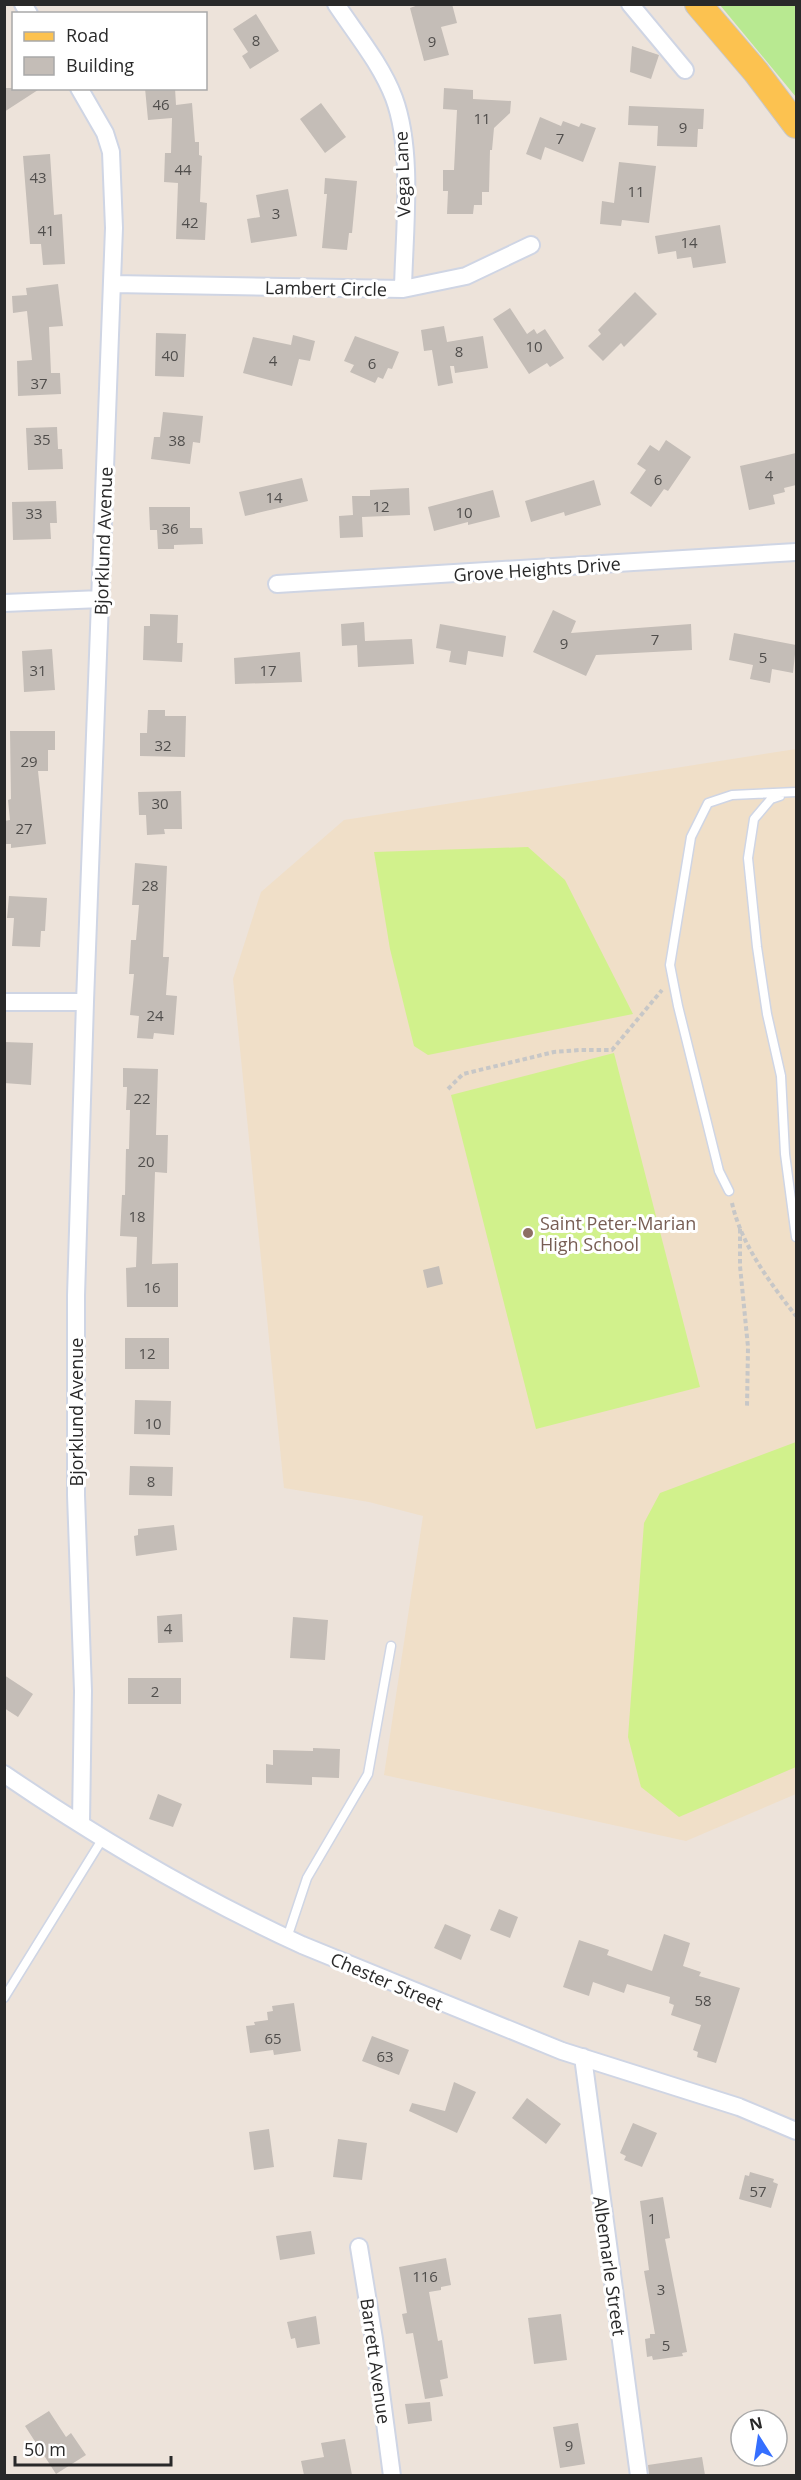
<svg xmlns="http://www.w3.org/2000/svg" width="801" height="2480" font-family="'Open Sans',sans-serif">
  <rect width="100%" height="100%" fill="#ede3da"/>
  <path fill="#f0dfc8" d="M796 749V1794L686 1841 384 1775 423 1516 369 1502 284 1488 233 979 261 892 344 820Z"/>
  <path fill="#b8e991" d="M720 5H796V97Z"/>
  <path fill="#d1f18c" d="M528 847 565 880 633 1014 428 1055 414 1046 390 949 374 852Z
    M614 1053 700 1387 536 1429 451 1095Z
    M796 1442V1767L679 1817 641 1787 628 1737 644 1523 660 1493Z"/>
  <path fill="#c4bdb7" d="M421 4H452L457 23 441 27 449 55 424 61 410 8Z
    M256 14 279 51 250 69 242 56 248 52 233 29Z
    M632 46 659 55 651 79 630 72Z
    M4 88H41L4 112Z
    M145 88H175L176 105 192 103 195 142H199V155L202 156 200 202 207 203 205 240 176 239 178 183 164 182 165 153H171L172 118 148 120Z
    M444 88 473 90V99L511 101 510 113 494 128 492 150H490L489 192H482V205H474L473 214H447L448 191H443V170H454L457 110 443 109Z
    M321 103 346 137 325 153 300 119Z
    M629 106 704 109 703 129H698L697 147 657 146 658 126 628 125Z
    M540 117 561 126 563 121 579 127 581 123 596 128 583 162 545 147 541 160 526 154Z
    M50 154 54 215 62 214 65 264 43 265 41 244H30L23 156Z
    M619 162 656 166 649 223 622 220 621 226 600 224 602 201 614 203Z
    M325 178 357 181 352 233H349L347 250 322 248 327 194H324Z
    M288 189 297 236 251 243 247 219 260 217 256 195Z
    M720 225 726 263 693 268 691 257 677 259 676 251 658 254 655 236Z
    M58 284 63 326 49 327 51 373H60L61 394 18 396 17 361 32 360 27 311 13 313 12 296 27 295 26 288Z
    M635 292 657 314 624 347 621 343 603 361 588 346 601 334 598 330Z
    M510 308 527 334 534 329 537 334 545 329 564 358 550 367 547 363 529 374 493 319Z
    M444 326 447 342 483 336 488 368 455 373 454 366H450L453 383 438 386 432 350 424 351 421 330Z
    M156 333 186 334 184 377 155 376Z
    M293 335 315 341 310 361 299 359 292 386 243 373 253 337 291 345Z
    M355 336 399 352 392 369 388 368 383 379 378 377 375 383 350 372 354 365 344 361Z
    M163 412 203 416 200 443 193 442 190 464 151 459 154 437H160Z
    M57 427 58 449H62L63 469 28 470 26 428Z
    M666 440 691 457 668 491 664 489 651 507 630 493 646 470 637 464 650 445 659 451Z
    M796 453V485L784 488 785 492 773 495 775 504 749 510 740 466Z
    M302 478 308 501 245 516 239 492Z
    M594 480 601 505 565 516 564 512 531 522 525 501Z
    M409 488 410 515 362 517 363 537 340 538 339 516 353 515 352 496H370V490Z
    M493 490 500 517 468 525V522L434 531 428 507Z
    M56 501 57 523H50L51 539 13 540 12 502Z
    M149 507H190V528H202L203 544 174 545V549H158L157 530H150Z
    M553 610 576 621 571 633 691 624 692 650 596 655 586 676 533 652Z
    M150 614 178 615 177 643H183L182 662 143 660 144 626H150Z
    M364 622 365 641 412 639 414 664 358 667 357 645 342 646 341 624Z
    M440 624 506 636 503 657 468 651 466 665 449 662 451 651 436 648Z
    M734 633 796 645 793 673 772 669 770 683 750 679 753 665 729 660Z
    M52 649 55 690 24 692 22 651Z
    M300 652 302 682 235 684 234 658Z
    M148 710H165V716H186L185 757 140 756V733H147Z
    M10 731H55V750H48V771H38L46 844 11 848V844H5L4 821 10 820 8 800 11 799Z
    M181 791 182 829H164L165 834 147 835 146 815H139L138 792Z
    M135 863 167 866 163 957H169L166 995 177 996 174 1035 154 1033 153 1039 137 1038 139 1016 130 1015 134 974H129L131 940H136L139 905H132Z
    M9 896 47 898 45 931H41L40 947 12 946 14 918H7Z
    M4 1042 33 1043 31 1085 4 1083Z
    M123 1068 158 1069 156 1135H168L167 1173 155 1172 152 1264 178 1263V1307H127L126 1268 136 1267 137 1237 120 1236 122 1195H125L126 1149H129L130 1110H126L127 1087H123Z
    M439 1266 443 1284 427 1288 423 1270Z
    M125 1338H169V1369H125Z
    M135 1400 171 1401 170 1435 134 1434Z
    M130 1466 173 1467 172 1496 129 1495Z
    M174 1525 177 1550 136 1556 134 1536 138 1535V1529Z
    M182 1614 183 1642 158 1643 157 1616Z
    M293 1617 328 1620 325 1660 290 1658Z
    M4 1675 33 1694 18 1717 4 1708Z
    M128 1678H181V1704H128Z
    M313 1748 340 1749 339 1778 312 1777V1785L266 1783V1764L273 1765V1750L313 1751Z
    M158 1794 182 1804 173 1827 149 1819Z
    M499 1909 518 1917 510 1938 490 1930Z
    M445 1924 471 1935 461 1960 434 1948Z
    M664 1934 690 1943 683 1966 701 1972 699 1976 740 1988 716 2063 697 2057 698 2052 693 2050 701 2025 671 2015 674 2005 669 2003 670 1997 627 1984 624 1993 593 1982 589 1996 563 1987 579 1940 609 1950 607 1955 652 1971Z
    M294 2003 301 2051 274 2055 273 2050 250 2053 246 2026 255 2025 254 2022 268 2020 267 2012 273 2011 272 2006Z
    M372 2036 409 2050 399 2075 362 2061Z
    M454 2082 476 2092 457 2133 409 2111 412 2103 445 2111Z
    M527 2098 561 2124 546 2144 512 2118Z
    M633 2123 657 2133 642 2167 624 2160 626 2156 620 2153Z
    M269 2129 274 2167 254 2170 249 2132Z
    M338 2139 367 2143 362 2180 333 2177Z
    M750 2172 774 2179 773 2182 778 2184 771 2208 739 2199 745 2175 749 2176Z
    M663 2197 670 2238 665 2239 687 2352 682 2353 683 2356 653 2360 652 2356 647 2357 645 2339 650 2338V2334H655L644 2271 649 2270 640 2201Z
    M311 2231 315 2254 280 2260 276 2236Z
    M446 2258 451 2285 441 2287V2290L429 2292 438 2341 442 2340 448 2378 440 2380 443 2396 425 2399 413 2333 406 2334 402 2314 407 2313 399 2267Z
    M561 2314 567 2360 534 2364 528 2318Z
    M316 2316 320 2344 297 2348 295 2338 291 2339 287 2322Z
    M430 2402 432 2421 408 2424 405 2404Z
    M49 2411 66 2437 71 2433 86 2455 56 2474 25 2426Z
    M578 2423 585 2464 560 2468 553 2427Z
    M345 2439 352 2475H304L301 2461 324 2457 321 2443Z
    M702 2457 705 2475H649L648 2465Z"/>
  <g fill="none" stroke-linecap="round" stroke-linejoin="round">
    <g stroke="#cfd5e4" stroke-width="11">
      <path id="lane" d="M780 796 771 799 754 819 748 858 757 947 767 1014 781 1076 785 1154 796 1237
        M729 1191 719 1171 678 1006 670 965 691 837 708 803 732 795 796 792
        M287 1938 307 1878 368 1774 391 1646
        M4 1998 103 1838"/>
    </g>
    <g stroke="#cfd5e4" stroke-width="20">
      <path id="street" d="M23 4 29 14
        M336 4C356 34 381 64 394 98 414 152 404 232 403 289
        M630 4 685 70
        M79 88 105 133 111 152 114 228 85 1002 76 1296V1495L83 1691 81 1823
        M113 284 403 289 466 276 531 245
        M277 584 796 552
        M4 603 101 599
        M4 1002H85
        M4 1774C99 1839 198 1897 302 1945L562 2051 739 2107 796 2131
        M583 2057 639 2476
        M359 2247 374 2339 392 2476"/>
    </g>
    <g stroke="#c7c7c7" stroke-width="28">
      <path id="primary" d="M698 4 756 72 796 125"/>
    </g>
    <path stroke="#c7c7c7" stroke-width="4" stroke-dasharray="4.5 3" stroke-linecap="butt" d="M448 1089 463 1074 554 1052 580 1050H612L662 990
      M732 1203C741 1244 770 1283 796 1316
      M740 1229V1266L748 1347 747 1407"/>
    <use href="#lane" stroke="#fff" stroke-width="8"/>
    <use href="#street" stroke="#fff" stroke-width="16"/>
    <use href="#primary" stroke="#fcc250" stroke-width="26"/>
  </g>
  <circle fill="#8d6e63" stroke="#fff" stroke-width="2" cx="528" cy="1233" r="6"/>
  <g text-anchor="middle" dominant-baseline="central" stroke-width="6" stroke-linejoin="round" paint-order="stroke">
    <g font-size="15" fill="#504e4c">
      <text x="256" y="40">8</text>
      <text x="432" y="41">9</text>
      <text x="161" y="104">46</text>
      <text x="482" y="118">11</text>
      <text x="683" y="127">9</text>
      <text x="560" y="138">7</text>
      <text x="183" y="169">44</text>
      <text x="38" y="177">43</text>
      <text x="636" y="191">11</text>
      <text x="276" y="213">3</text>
      <text x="190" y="222">42</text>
      <text x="46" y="230">41</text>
      <text x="689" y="242">14</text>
      <text x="534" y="346">10</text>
      <text x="459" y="351">8</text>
      <text x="170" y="355">40</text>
      <text x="273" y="360">4</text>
      <text x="372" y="363">6</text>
      <text x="39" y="383">37</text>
      <text x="42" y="439">35</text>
      <text x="177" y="440">38</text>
      <text x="769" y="475">4</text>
      <text x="658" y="479">6</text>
      <text x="274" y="497">14</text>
      <text x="381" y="506">12</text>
      <text x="464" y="512">10</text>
      <text x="34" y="513">33</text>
      <text x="170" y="528">36</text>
      <text x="655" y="639">7</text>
      <text x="564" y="643">9</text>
      <text x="763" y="657">5</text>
      <text x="38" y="670">31</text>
      <text x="268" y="670">17</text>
      <text x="163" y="745">32</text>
      <text x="29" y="761">29</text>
      <text x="160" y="803">30</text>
      <text x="24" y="828">27</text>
      <text x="150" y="885">28</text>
      <text x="155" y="1015">24</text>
      <text x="142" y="1098">22</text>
      <text x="146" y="1161">20</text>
      <text x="137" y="1216">18</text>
      <text x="152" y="1287">16</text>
      <text x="147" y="1353">12</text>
      <text x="153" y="1423">10</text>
      <text x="151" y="1481">8</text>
      <text x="168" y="1628">4</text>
      <text x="155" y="1691">2</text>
      <text x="703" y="2000">58</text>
      <text x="273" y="2038">65</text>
      <text x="385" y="2056">63</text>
      <text x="758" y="2191">57</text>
      <text x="652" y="2218">1</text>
      <text x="425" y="2276">116</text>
      <text x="661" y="2289">3</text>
      <text x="666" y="2345">5</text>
      <text x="569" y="2445">9</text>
    </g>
    <g font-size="18" fill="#292929" stroke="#fff">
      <text transform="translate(402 174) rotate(-92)">Vega Lane</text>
      <text transform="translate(326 288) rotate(1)">Lambert Circle</text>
      <text transform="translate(103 541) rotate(-88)">Bjorklund Avenue</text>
      <text transform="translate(537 569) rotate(-4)">Grove Heights Drive</text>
      <text transform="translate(76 1412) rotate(-90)">Bjorklund Avenue</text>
      <text transform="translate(387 1981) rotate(23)">Chester Street</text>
      <text transform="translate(610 2266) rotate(82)">Albemarle Street</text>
      <text transform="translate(376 2361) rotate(82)">Barrett Avenue</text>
    </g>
    <g font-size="18" fill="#785e54" stroke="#fff" text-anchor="start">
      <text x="540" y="1223">Saint Peter-Marian<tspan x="540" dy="21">High School</tspan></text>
    </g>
  </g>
  <rect width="801" height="2480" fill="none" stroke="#292929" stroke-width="12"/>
  <rect x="12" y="12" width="195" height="78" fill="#ffffff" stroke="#a9a9a9" stroke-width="1.5"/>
  <rect x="24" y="32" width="30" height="9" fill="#fcc250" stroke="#a9a9a9" stroke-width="1.5"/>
  <text x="66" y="42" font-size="18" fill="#292929">Road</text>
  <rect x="24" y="57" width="30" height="18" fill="#c4bdb7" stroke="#a9a9a9" stroke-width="1.5"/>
  <text x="66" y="72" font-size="18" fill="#292929">Building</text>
  <g transform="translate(759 2438) rotate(348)"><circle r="28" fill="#ffffff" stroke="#a9a9a9" stroke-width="1.5"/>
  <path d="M0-4.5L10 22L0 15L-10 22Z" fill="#356fff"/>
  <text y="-9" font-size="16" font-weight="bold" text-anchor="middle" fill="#292929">N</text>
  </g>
  <path d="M15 2456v9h156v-9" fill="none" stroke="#292929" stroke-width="3"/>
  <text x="24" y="2456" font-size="18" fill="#292929" stroke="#ffffff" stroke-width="4.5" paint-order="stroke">50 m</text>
</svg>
